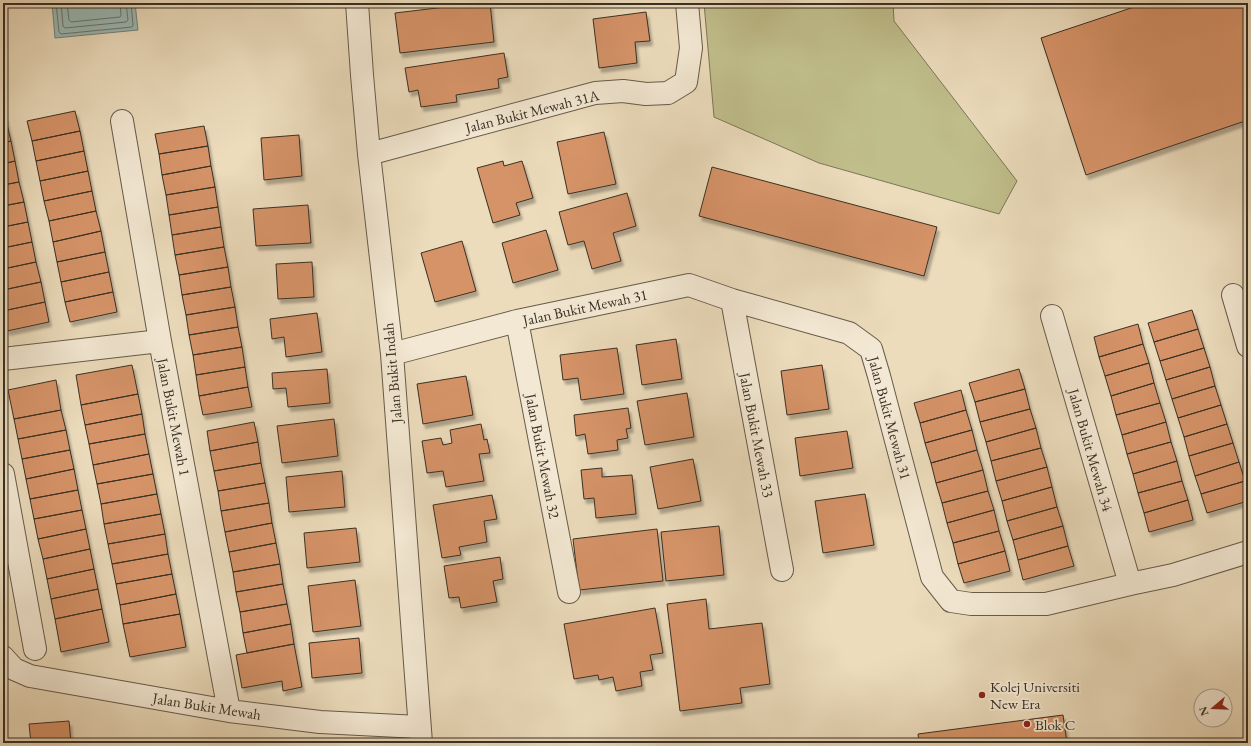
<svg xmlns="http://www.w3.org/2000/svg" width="1251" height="746" font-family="'EB Garamond',serif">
  <defs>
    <filter id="shadow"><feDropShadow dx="2.5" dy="4.5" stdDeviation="1" flood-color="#0004"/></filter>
  </defs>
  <rect width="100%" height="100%" fill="#ecdcbc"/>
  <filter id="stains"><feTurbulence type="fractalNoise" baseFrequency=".005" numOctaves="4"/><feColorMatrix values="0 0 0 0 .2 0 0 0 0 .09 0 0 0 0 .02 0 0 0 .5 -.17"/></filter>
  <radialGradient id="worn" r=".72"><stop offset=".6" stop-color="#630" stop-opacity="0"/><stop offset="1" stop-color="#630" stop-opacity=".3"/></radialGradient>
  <path fill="#c0be8b" stroke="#7c7758" d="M704 3H893L894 21 1017 181 999 214 819 163 714 117Z"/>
  <path fill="#9abab7" stroke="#73837c" d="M52 3H135L138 30 55 38Z"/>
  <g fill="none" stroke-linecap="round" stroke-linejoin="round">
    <path stroke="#6a756e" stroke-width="1" d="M56 3 59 32 61 34 132 27 133 25 131 3
      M61 3 63 26 65 28 126 22 128 20 126 3
      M67 3 69 20 71 22 120 17 121 15 120 3"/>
  </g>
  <path fill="#d69368" stroke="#393024" filter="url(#shadow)" d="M479 3H490L494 42 400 53 395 13Z
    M1146 3H1248V120L1086 175 1041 38Z
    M646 12 650 41 635 42 637 63 599 68 593 19Z
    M504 53 508 77 498 79 499 88 456 95 457 102 421 107 418 90 409 92 405 68Z
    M75 111 80 131 32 141 27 121Z
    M3 116H5L11 141 3 143Z
    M204 126 208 146 159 154 155 134Z
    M80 131 84 151 36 161 32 141Z
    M604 132 616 184 568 194 557 142Z
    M299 135 302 176 264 180 261 138Z
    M11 141 15 161 3 164V143Z
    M208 146 211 166 162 175 159 154Z
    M84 151 88 171 40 181 36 161Z
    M15 161 19 182 3 185V164Z
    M503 161 504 166 522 161 533 198 516 203 520 215 493 223 477 168Z
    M211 166 215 187 166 195 162 175Z
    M712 167 937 227 924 276 699 216Z
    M88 171 92 191 44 201 40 181Z
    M19 182 24 202 3 206V185Z
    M215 187 218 207 169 215 166 195Z
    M92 191 96 211 49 221 44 201Z
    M627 193 636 226 613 233 621 261 592 269 584 241 568 245 559 212Z
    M24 202 28 222 3 227V206Z
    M308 205 311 243 256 246 253 209Z
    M218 207 221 227 172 235 169 215Z
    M96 211 101 231 53 242 49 221Z
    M28 222 32 242 3 248V227Z
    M221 227 224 247 175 255 172 235Z
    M546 230 558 270 513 283 502 243Z
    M101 231 105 252 57 262 53 242Z
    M462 241 476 291 435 302 421 253Z
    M32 242 36 262 3 269V248Z
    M224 247 228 267 179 275 175 255Z
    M105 252 109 272 61 282 57 262Z
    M36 262 41 282 3 290V269Z
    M312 262 314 297 278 299 276 264Z
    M228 267 231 287 182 295 179 275Z
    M109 272 113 292 65 302 61 282Z
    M41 282 45 302 3 311V290Z
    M231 287 235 307 186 315 182 295Z
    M113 292 117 312 70 322 65 302Z
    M45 302 49 322 7 331 3 311Z
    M235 307 238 327 189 335 186 315Z
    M1192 310 1198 329 1154 342 1148 323Z
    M317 313 322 352 286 357 284 337 272 339 270 319Z
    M1138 324 1143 344 1099 357 1094 337Z
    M238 327 242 347 193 355 189 335Z
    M1198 329 1204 348 1160 361 1154 342Z
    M676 339 682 379 642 385 636 345Z
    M1143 344 1149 363 1105 376 1099 357Z
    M242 347 245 367 196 375 193 355Z
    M617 348 624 394 581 400 578 378 563 380 560 355Z
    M1204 348 1210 367 1166 380 1160 361Z
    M1149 363 1154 383 1111 396 1105 376Z
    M132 365 138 394 81 405 76 375Z
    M822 365 829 409 787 415 781 371Z
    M245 367 248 387 199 396 196 375Z
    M1210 367 1215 386 1172 399 1166 380Z
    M327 369 330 403 288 407 286 388 273 389 272 373Z
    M1019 369 1025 389 975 402 969 383Z
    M466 376 473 415 423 424 417 384Z
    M56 380 61 410 14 419 8 390Z
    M1154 383 1160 403 1116 415 1111 396Z
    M1215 386 1221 405 1178 418 1172 399Z
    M248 387 252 407 203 415 199 396Z
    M1025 389 1030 409 980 422 975 402Z
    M961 390 966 410 920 423 914 403Z
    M687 393 694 437 645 445 637 401Z
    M138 394 142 414 85 425 81 405Z
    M1160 403 1166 422 1122 435 1116 415Z
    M1221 405 1227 424 1184 437 1178 418Z
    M628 408 631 428 626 429 628 438 617 440 618 450 588 454 585 434 576 436 574 415Z
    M1030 409 1036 428 986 442 980 422Z
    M61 410 66 430 18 439 14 419Z
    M966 410 972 430 925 443 920 423Z
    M142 414 145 434 89 444 85 425Z
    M334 419 338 456 282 463 277 426Z
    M254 422 258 442 210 451 207 431Z
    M1166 422 1171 442 1127 454 1122 435Z
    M481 424 484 440 487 439 490 453 479 454 484 481 446 487 443 471 427 473 422 441 441 438 443 445 452 443 450 430Z
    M1227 424 1233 443 1189 456 1184 437Z
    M1036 428 1041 448 991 461 986 442Z
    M66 430 70 450 22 459 18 439Z
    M972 430 977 450 931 463 925 443Z
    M847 431 853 468 800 476 795 438Z
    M145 434 149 454 93 465 89 444Z
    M258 442 261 463 214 471 210 451Z
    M1171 442 1177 461 1133 474 1127 454Z
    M1233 443 1239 462 1195 476 1189 456Z
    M1041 448 1047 467 996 481 991 461Z
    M70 450 74 469 26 479 22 459Z
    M977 450 983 470 936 483 931 463Z
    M149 454 153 474 97 484 93 465Z
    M693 459 701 501 658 509 650 467Z
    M1177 461 1182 481 1138 493 1133 474Z
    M1239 462 1245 481 1201 494 1195 476Z
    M261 463 265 483 218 491 214 471Z
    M1047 467 1052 487 1002 501 996 481Z
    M602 468V477L632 475 636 514 596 518 594 498 584 499 581 470Z
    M74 469 78 490 30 499 26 479Z
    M983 470 988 491 942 503 936 483Z
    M342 471 345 507 289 512 286 477Z
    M153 474 157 494 101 504 97 484Z
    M1182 481 1188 500 1144 513 1138 493Z
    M1245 481 1248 490V501L1207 513 1201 494Z
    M265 483 269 503 221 511 218 491Z
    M1052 487 1057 507 1007 521 1002 501Z
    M78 490 82 510 34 519 30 499Z
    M988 491 994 510 947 523 942 503Z
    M157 494 161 514 104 524 101 504Z
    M865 494 874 545 823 553 815 501Z
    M492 495 497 519 484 521 487 542 459 547 461 555 442 558 433 505Z
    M1188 500 1193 520 1149 532 1144 513Z
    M269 503 272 523 225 532 221 511Z
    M1057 507 1063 526 1013 540 1007 521Z
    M82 510 86 529 38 539 34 519Z
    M994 510 999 531 953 543 947 523Z
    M161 514 165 534 108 544 104 524Z
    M272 523 276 543 229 552 225 532Z
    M719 526 724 575 666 581 661 532Z
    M1063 526 1068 546 1018 560 1013 540Z
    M356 528 360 562 307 568 304 533Z
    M86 529 90 549 43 559 38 539Z
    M657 529 663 581 579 590 573 539Z
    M999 531 1005 551 958 564 953 543Z
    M165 534 168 554 112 564 108 544Z
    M276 543 280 564 233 572 229 552Z
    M1068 546 1074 566 1023 580 1018 560Z
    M90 549 94 569 47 579 43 559Z
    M1005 551 1010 571 964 583 958 564Z
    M168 554 172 574 116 584 112 564Z
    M500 557 503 579 493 581 497 602 461 608 459 597 449 598 444 566Z
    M280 564 283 584 236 592 233 572Z
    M94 569 98 589 51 599 47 579Z
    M172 574 176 594 120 605 116 584Z
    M355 580 361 626 313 632 308 586Z
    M283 584 287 604 240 612 236 592Z
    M98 589 102 609 55 619 51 599Z
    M176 594 180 614 123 624 120 605Z
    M706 599 709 629 762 623 770 684 740 688 742 703 680 711 667 604Z
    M287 604 291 624 243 633 240 612Z
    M655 608 663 653 650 655 653 670 640 672 642 686 616 691 613 677 599 680 598 675 574 679 564 624Z
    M102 609 109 642 61 652 55 619Z
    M180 614 186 647 130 657 123 624Z
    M291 624 294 644 247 653 243 633Z
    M359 638 362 673 312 678 309 643Z
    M294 644 302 687 283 691 282 681 242 688 236 655Z
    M1063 715 1067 743H919L918 734Z
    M69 721 71 743H31L29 724Z"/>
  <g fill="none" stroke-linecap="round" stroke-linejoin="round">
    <g stroke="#665b4a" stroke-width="24">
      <path id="minor" d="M357 3 362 75 369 154 392 354 421 743
        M122 121 160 341 229 711
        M369 154 595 93 623 91 646 94 668 93 686 82 691 48 687 3
        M1233 295 1248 346
        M732 300 782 570
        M1052 316 1130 584
        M517 321 569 592
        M392 354 517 321 689 285 732 300 849 333 871 349 879 376 932 577 951 601 971 604H1046L1130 584 1173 575 1248 552
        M3 359 160 341
        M3 474 35 649
        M3 657 14 669 30 676 229 711 320 722 419 727"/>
    </g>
    <use href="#minor" stroke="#f3e8d3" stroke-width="22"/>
  </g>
  <g fill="#8f2418" stroke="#f3e8d3" stroke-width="1.5">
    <circle cx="982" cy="695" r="4"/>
    <circle cx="1027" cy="724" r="4"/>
  </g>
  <g text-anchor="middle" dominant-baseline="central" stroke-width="3.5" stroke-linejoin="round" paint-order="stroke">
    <g font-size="15" fill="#393024" stroke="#f3e8d3">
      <text transform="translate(532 111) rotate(-14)">Jalan Bukit Mewah 31A</text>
      <text transform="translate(585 307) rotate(-12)">Jalan Bukit Mewah 31</text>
      <text transform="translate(392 373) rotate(-95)">Jalan Bukit Indah</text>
      <text transform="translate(174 417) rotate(79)">Jalan Bukit Mewah 1</text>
      <text transform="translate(890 418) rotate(75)">Jalan Bukit Mewah 31</text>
      <text transform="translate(757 435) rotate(79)">Jalan Bukit Mewah 33</text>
      <text transform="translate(1091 450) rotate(74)">Jalan Bukit Mewah 34</text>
      <text transform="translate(543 456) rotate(79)">Jalan Bukit Mewah 32</text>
      <text transform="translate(207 706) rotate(9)">Jalan Bukit Mewah</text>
    </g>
    <g font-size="15" fill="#393024" stroke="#f3e8d3" text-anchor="start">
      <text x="990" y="686">Kolej Universiti<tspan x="990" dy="17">New Era</tspan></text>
      <text x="1035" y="724">Blok C</text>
    </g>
  </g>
  <rect width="1251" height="746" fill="none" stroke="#ecdcbc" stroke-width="16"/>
  <rect x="4" y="4" width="1243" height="738" fill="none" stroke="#393024" stroke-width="2"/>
  <rect x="8" y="8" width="1235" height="730" fill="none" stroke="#393024"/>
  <g transform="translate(1213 708) rotate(251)"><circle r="19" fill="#f3e8d3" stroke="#a99e8d"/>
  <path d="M0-3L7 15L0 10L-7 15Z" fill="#8f2418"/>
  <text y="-6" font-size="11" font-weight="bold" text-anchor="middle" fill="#393024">N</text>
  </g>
  <rect width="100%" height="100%" filter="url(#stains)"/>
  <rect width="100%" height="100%" fill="url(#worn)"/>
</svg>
